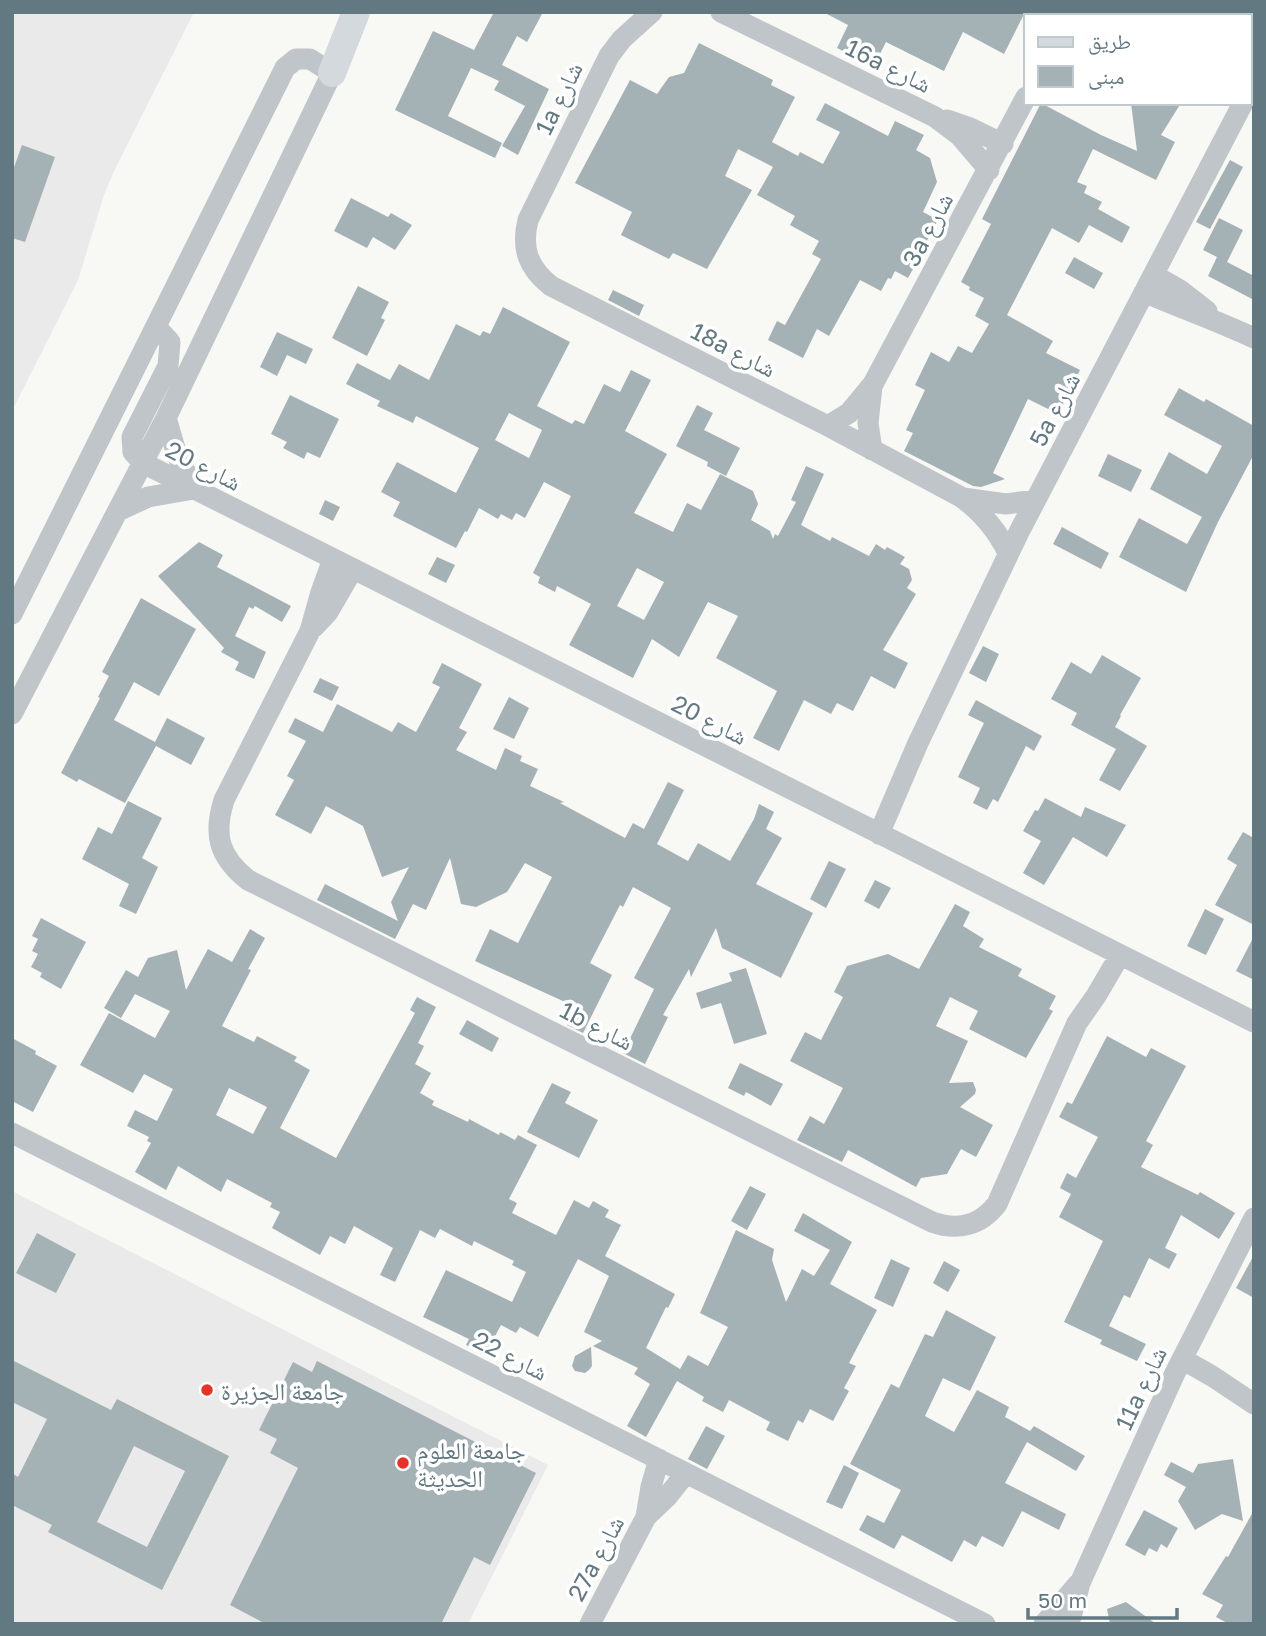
<svg xmlns="http://www.w3.org/2000/svg" width="1266" height="1636" font-family="'Golos Text','Noto Naskh Arabic',sans-serif">
  <rect width="100%" height="100%" fill="#f8f8f5"/>
  <path fill="#e9eae9" d="M12 12H194L115 169 104 195 78 280 12 411Z
    M12 1191 548 1465 468 1624H12Z"/>
  <path fill="#a5b2b5" fill-rule="evenodd" d="M494 12H543L527 42 517 36 502 65 549 89 518 155 502 146 525 106 494 90 499 81 471 68 448 116 502 143 495 158 395 110 433 31 474 50Z
    M823 12H1025L1004 54 963 32 944 71 886 42 874 66 853 56 837 48 848 25Z
    M699 43 773 80 771 85 795 97 772 142 798 156 800 152 823 164 840 132 816 120 825 103 888 136 895 121 924 135 916 150 930 158 937 182 923 212 938 220 922 250 923 251 908 278 895 271 891 279 888 278 881 291 860 280 829 336 817 329 803 358 768 340 777 321 785 325 821 259 812 254 819 241 790 225 795 216 757 195 773 167 738 149 725 176 752 190 707 269 673 253 669 259 621 235 632 212 575 183 630 80 657 94 669 77 684 73Z
    M1041 103 1101 135 1137 151 1131 103H1181L1161 135 1175 142 1156 180 1093 149 1077 182 1087 186 1084 193 1102 202 1098 209 1130 227 1122 243 1089 225 1079 243 1052 228 1007 315 1053 341 1046 353 1080 370 1058 414 1028 399 993 473 1005 479 981 487 973 486 904 451 913 433 906 430 925 390 915 385 931 352 949 362 958 346 972 353 989 324 975 316 984 298 969 290 970 287 961 282 991 224 982 219Z
    M22 145 55 157 25 242 12 238V173Z
    M1230 160 1243 167 1210 229 1196 222Z
    M351 198 388 217 391 213 412 225 395 250 373 237 367 248 334 231Z
    M1219 218 1243 230 1227 262 1254 276V300L1208 276 1217 257 1203 250Z
    M1074 257 1103 273 1094 289 1065 273Z
    M358 286 389 302 381 318 385 320 367 356 332 338Z
    M613 290 644 305 639 316 608 300Z
    M503 307 570 342 537 406 572 424 575 420 584 424 604 384 620 392 631 370 651 380 625 431 667 454 634 513 673 532 687 503 701 510 720 474 753 491 758 504 751 520 770 531 773 539 775 534 778 536 796 502 791 500 806 466 824 474 801 525 830 541 832 537 869 556 876 544 885 550 887 547 905 557 900 564 909 569 912 580 907 588 916 594 883 650 908 663 895 689 871 676 853 711 837 703 831 714 804 700 779 751 753 738 777 691 716 658 738 616 708 602 679 657 652 639 633 678 569 645 591 604 557 586 555 592 538 583 540 577 533 573 571 496 544 482 525 518 516 513 512 520 501 514 498 519 479 508 467 532 465 531 456 548 393 516 400 502 381 492 397 462 456 493 479 448 416 416 413 423 377 406 380 401 346 384 357 363 390 380 399 364 429 380 456 324 480 336 483 331 490 334ZM509 413 542 430 529 458 495 440ZM637 568 664 582 644 620 617 606Z
    M277 332 313 349 306 364 287 355 277 376 260 367Z
    M1179 388 1204 402 1206 399 1254 426V454L1218 522 1186 592 1119 557 1139 518 1187 544 1202 517 1150 489 1169 452 1207 474 1222 446 1164 415Z
    M290 395 339 419 320 458 307 452 304 459 283 448 287 442 271 434Z
    M697 405 713 413 704 430 740 448 726 476 707 466 708 462 676 446Z
    M1108 454 1142 470 1131 492 1098 476Z
    M325 500 340 507 333 521 319 514Z
    M1062 527 1109 553 1101 569 1053 544Z
    M199 542 223 555 217 567 291 606 282 622 255 606 253 609 249 607 235 636 266 652 254 679 235 670 239 662 221 652 224 648 158 576Z
    M437 557 455 565 446 583 428 574Z
    M141 598 196 629 159 696 134 682 114 720 155 742 167 718 205 738 191 765 156 746 125 803 79 779 77 782 61 773 100 698 98 697 109 676 102 672Z
    M983 646 999 654 986 682 969 673Z
    M1102 655 1141 678 1120 715 1121 716 1115 727 1147 746 1120 791 1099 780 1116 749 1071 725 1077 713 1051 699 1071 662 1091 674Z
    M442 663 482 684 459 728 467 732 456 750 496 770 505 748 522 756 520 761 538 769 530 786 564 802 560 803 625 838 633 823 644 829 668 782 684 790 657 844 688 861 698 843 730 861 754 819 759 804 774 812 766 829 782 838 756 884 813 913 781 978 722 948 716 928 691 977 689 969 663 1015 668 1017 645 1064 623 1053 654 989 634 978 671 908 633 887 623 907 620 905 590 963 612 975 583 1033 567 1025 576 1007 475 961 490 929 518 943 552 877 525 863 507 892 476 907 461 904 450 858 426 910 413 904 395 939 317 900 325 884 398 921 391 902 409 867 382 877 363 826 326 806 311 834 275 815 294 780 287 776 306 741 288 732 295 718 323 732 337 704 392 732 398 722 416 732 440 687 432 683Z
    M320 678 339 687 332 701 313 692Z
    M509 697 529 708 514 739 493 729Z
    M976 700 1042 736 1034 751 1026 746 998 802 993 799 987 810 973 803 980 788 958 777 984 723 968 715Z
    M1045 798 1081 817 1085 807 1126 825 1107 857 1073 837 1044 885 1023 873 1041 841 1023 831 1035 810 1038 811Z
    M128 801 162 818 142 858 158 867 136 914 119 906 129 884 82 859 98 827 112 834Z
    M1243 832 1252 837 1254 833V925L1215 905 1237 865 1227 859Z
    M829 861 846 869 826 908 810 899Z
    M875 880 891 888 879 909 864 901Z
    M955 904 970 912 963 926 984 939 979 947 1022 969 1018 976 1056 996 1049 1009 1053 1011 1026 1058 969 1029 978 1011 950 997 936 1026 968 1041 949 1083 973 1082 976 1090 975 1094 960 1107 993 1125 976 1157 961 1149 947 1174 921 1178 916 1187 848 1150 842 1162 797 1140 810 1116 824 1124 843 1088 790 1061 805 1032 821 1040 843 997 834 992 847 966 888 954 919 969Z
    M1205 909 1224 919 1206 955 1187 946Z
    M41 918 86 942 61 989 40 977 42 973 31 967 38 954 32 951 38 939 32 936Z
    M250 929 265 938 248 969 251 970 222 1026 254 1042 257 1036 297 1057 294 1061 310 1070 280 1128 336 1158 415 1013 410 1010 417 997 436 1007 418 1043 424 1046 415 1064 431 1073 420 1093 434 1101 432 1105 468 1122 469 1119 499 1135 500 1132 515 1140 518 1135 537 1145 509 1199 517 1203 512 1213 556 1235 574 1200 589 1208 593 1201 609 1210 605 1217 621 1225 605 1256 675 1294 668 1308 666 1307 646 1348 680 1369 688 1355 708 1366 728 1327 700 1313 736 1230 774 1249 772 1260 786 1302 802 1269 814 1276 830 1250 794 1231 803 1213 852 1242 830 1284 877 1310 849 1363 856 1366 844 1388 849 1391 833 1421 810 1409 803 1423 798 1420 788 1441 766 1430 770 1422 729 1400 723 1412 702 1401 704 1397 677 1381 646 1437 627 1426 650 1384 634 1374 638 1368 593 1346 602 1341 584 1332 609 1276 578 1259 538 1337 520 1327 516 1333 501 1325 485 1355 466 1345 469 1339 423 1317 446 1270 512 1302 526 1272 512 1265 514 1261 474 1241 472 1246 440 1229 435 1238 420 1230 395 1282 380 1275 393 1248 354 1226 345 1244 330 1236 320 1255 272 1228 280 1212 270 1207 272 1203 227 1179 221 1192 178 1166 166 1190 135 1172 151 1143 147 1141 149 1137 127 1126 135 1110 157 1121 173 1089 144 1074 133 1093 80 1065 109 1013 155 1038 170 1011 135 994 121 1018 104 1008 126 970 138 977 148 958 177 950 186 990 208 949 232 962ZM229 1088 267 1107 253 1134 216 1115Z
    M1254 936V980L1236 971Z
    M746 968 767 1034 734 1044 721 1003 701 1009 696 993 732 981 729 973Z
    M467 1020 499 1038 492 1052 459 1034Z
    M1107 1036 1146 1057 1151 1048 1186 1066 1146 1141 1153 1145 1141 1167 1198 1195 1200 1192 1235 1213 1219 1239 1181 1215 1165 1248 1177 1254 1169 1269 1149 1258 1130 1298 1124 1295 1109 1326 1146 1344 1137 1361 1100 1344 1102 1340 1064 1322 1103 1241 1059 1217 1071 1194 1060 1188 1067 1173 1076 1178 1098 1137 1059 1117 1067 1102 1072 1104Z
    M12 1038 36 1051 35 1054 57 1066 33 1112 12 1101Z
    M740 1063 783 1084 771 1106 746 1092 744 1096 728 1088Z
    M552 1083 571 1092 565 1103 598 1120 579 1158 527 1132Z
    M750 1186 766 1194 747 1230 731 1221Z
    M37 1233 76 1254 56 1293 16 1273Z
    M1254 1255V1298L1236 1288Z
    M891 1259 910 1268 893 1307 874 1298Z
    M944 1261 960 1270 948 1292 933 1283Z
    M946 1310 996 1337 970 1391 943 1378 925 1416 954 1432 977 1390 1009 1407 1005 1417 1030 1431 1034 1426 1085 1456 1076 1471 1027 1442 1005 1483 1066 1514 1059 1530 1022 1511 1003 1547 982 1536 976 1547 964 1540 952 1562 902 1535 894 1549 859 1530 867 1515 884 1523 901 1490 850 1464 891 1384 899 1388 925 1334 933 1337Z
    M591 1347 592 1366 589 1370 585 1373 575 1371 572 1366 575 1356Z
    M12 1360 111 1410 117 1399 229 1456 162 1590 48 1532 52 1525 12 1505V1473L18 1477 47 1419 12 1402ZM134 1446 185 1471 147 1547 97 1522Z
    M317 1361 536 1473 490 1565 474 1557 441 1624H266L230 1605 298 1468 270 1453 277 1439 259 1430 293 1362 312 1372Z
    M706 1426 725 1436 707 1469 688 1459Z
    M1233 1459 1243 1521 1222 1514 1195 1530 1178 1501 1186 1487 1164 1475 1171 1462 1193 1473 1198 1464Z
    M844 1465 859 1473 842 1509 826 1502Z
    M1144 1510 1178 1528 1167 1548 1161 1544 1157 1552 1149 1548 1145 1556 1125 1545Z
    M1254 1510V1624H1229L1216 1617 1223 1605 1202 1594 1226 1556 1228 1557Z
    M1126 1602 1156 1624H1110L1107 1609Z"/>
  <g fill="none" stroke-linecap="round" stroke-linejoin="round">
    <path stroke="#bfc5c8" stroke-width="21" d="M652 12 622 39 609 56 528 220C521 248 528 268 551 286L828 426 961 497C982 512 997 530 1008 553
      M721 12 935 117 959 135 989 170
      M1067 16 1069 12
      M1250 90 1254 83
      M947 120 970 128 1003 144
      M1154 275 1180 290 1207 311
      M1144 292C1181 308 1218 321 1254 338
      M156 327 170 342 168 366 132 437 133 452 143 463 1254 1022
      M166 418 177 455 194 489
      M828 426 849 413 873 384 1026 97
      M872 450 868 423 872 386
      M963 498 1006 504 1035 500
      M120 510 148 497 194 489
      M333 559 321 592 310 631 224 800C213 835 219 857 248 880L932 1222C957 1231 980 1226 997 1204L1077 1023 1096 996 1120 955
      M12 614 285 68 296 59H310L332 73 166 418 12 714
      M314 627 328 612 353 569
      M879 834 918 743 1019 532 1243 103
      M12 1133 985 1624
      M1182 1359 1212 1376 1254 1404
      M646 1517 651 1487 659 1459
      M590 1624 646 1517 667 1497 686 1473
      M1044 1624 1078 1584
      M1069 1624 1080 1583 1175 1373 1254 1218"/>
    <path stroke="#d3d9dc" stroke-width="28" d="M332 73 356 12"/>
  </g>
  <g fill="#e83225" stroke="#fff" stroke-width="2.5">
    <circle cx="207" cy="1390" r="7"/>
    <circle cx="403" cy="1463" r="7"/>
  </g>
  <g text-anchor="middle" dominant-baseline="central" stroke-width="7" stroke-linejoin="round" paint-order="stroke">
    <g font-size="24" fill="#627981" stroke="#fff">
      <text transform="translate(889 65) rotate(26)">16a شارع</text>
      <text transform="translate(558 98) rotate(-64)">1a شارع</text>
      <text transform="translate(927 229) rotate(-62)">3a شارع</text>
      <text transform="translate(734 349) rotate(27)">18a شارع</text>
      <text transform="translate(1054 409) rotate(-62)">5a شارع</text>
      <text transform="translate(204 465) rotate(27)">شارع 20</text>
      <text transform="translate(710 719) rotate(27)">شارع 20</text>
      <text transform="translate(597 1025) rotate(27)">1b شارع</text>
      <text transform="translate(511 1355) rotate(27)">شارع 22</text>
      <text transform="translate(1140 1388) rotate(-65)">11a شارع</text>
      <text transform="translate(595 1558) rotate(-62)">27a شارع</text>
    </g>
    <g font-size="24" fill="#627981" stroke="#fff" text-anchor="start">
      <text x="221" y="1390">جامعة الجزيرة</text>
      <text x="417" y="1449">جامعة العلوم<tspan x="417" dy="28">الحديثة</tspan></text>
    </g>
  </g>
  <rect width="1266" height="1636" fill="none" stroke="#627981" stroke-width="28"/>
  <rect x="1024" y="14" width="228" height="91" fill="#ffffff" stroke="#c0c9cd" stroke-width="2"/>
  <rect x="1038" y="37" width="35" height="10" fill="#d3d9dc" stroke="#c0c9cd" stroke-width="2"/>
  <text x="1088" y="49" font-size="21" fill="#627981">طريق</text>
  <rect x="1038" y="66" width="35" height="21" fill="#a5b2b5" stroke="#c0c9cd" stroke-width="2"/>
  <text x="1088" y="84" font-size="21" fill="#627981">مبنى</text>
  <path d="M1028 1608v10h149v-10" fill="none" stroke="#627981" stroke-width="3.5"/>
  <text x="1038" y="1608" font-size="21" fill="#627981" stroke="#ffffff" stroke-width="5" paint-order="stroke">50 m</text>
</svg>
